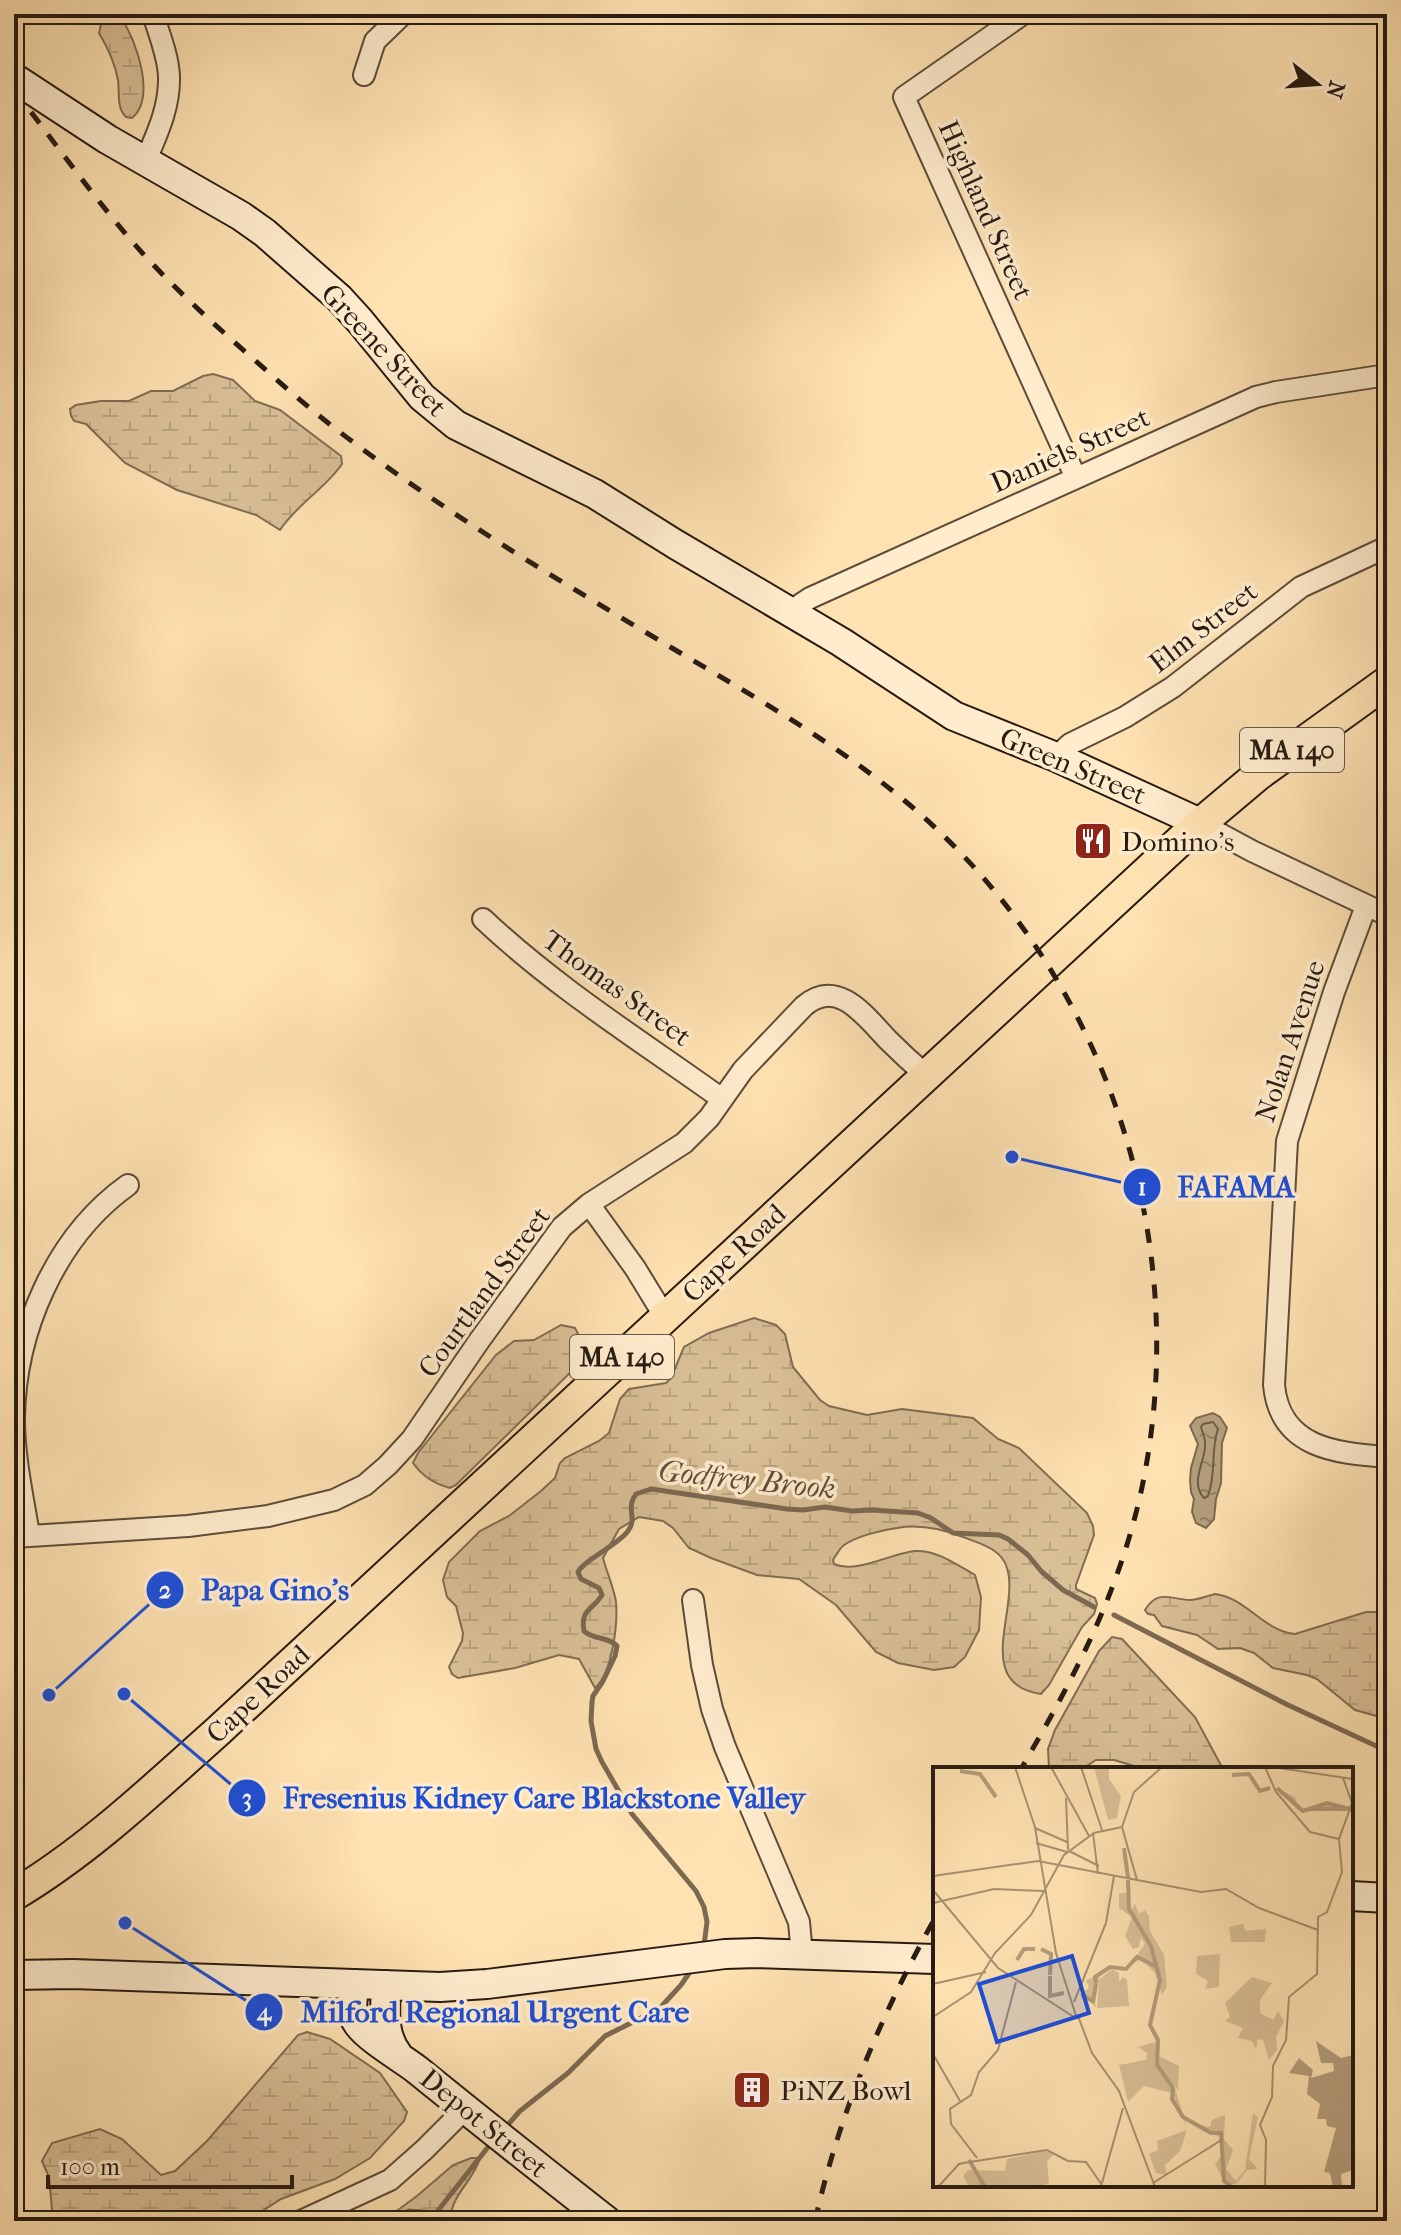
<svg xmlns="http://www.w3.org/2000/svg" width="1401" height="2235" font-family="'IM FELL French Canon',serif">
  <defs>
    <pattern id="wetland-marsh" width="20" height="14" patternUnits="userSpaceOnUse" patternTransform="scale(2)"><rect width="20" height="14" fill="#dac097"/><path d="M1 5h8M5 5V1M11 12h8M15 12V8" fill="none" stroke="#bba481"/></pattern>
    <pattern id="water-ripples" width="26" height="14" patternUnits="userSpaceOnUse" patternTransform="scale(2)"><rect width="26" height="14" fill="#b59e7c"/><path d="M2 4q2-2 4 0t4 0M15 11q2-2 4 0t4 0" fill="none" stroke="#938064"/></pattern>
  </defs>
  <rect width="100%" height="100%" fill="#ffe2b2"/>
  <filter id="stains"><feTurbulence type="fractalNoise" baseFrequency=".0025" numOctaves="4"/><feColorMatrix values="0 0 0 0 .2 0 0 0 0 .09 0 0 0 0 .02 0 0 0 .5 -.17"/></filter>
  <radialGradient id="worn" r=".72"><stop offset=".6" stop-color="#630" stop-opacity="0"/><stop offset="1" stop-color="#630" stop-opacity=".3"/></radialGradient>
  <path fill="url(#wetland-marsh)" stroke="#806d54" stroke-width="2" d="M109 17 123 21C137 43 156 98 132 118L126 117C116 107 120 94 118 80 115 63 108 48 99 33L102 20Z
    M213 374 233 380 255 401 280 410 341 456 342 464C325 489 297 504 280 530L256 515 177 490 125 463 86 424 74 421 71 416 70 409 76 405 101 401H129L151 391H173L203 376Z
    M754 1318 776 1325 785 1334 793 1367 820 1400 829 1406 867 1415 902 1409 973 1418 998 1439 1019 1448 1087 1513 1093 1526 1094 1535 1076 1585V1589L1095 1598 1097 1604 1094 1614 1082 1627 1049 1685 1041 1694C972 1684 1020 1608 1007 1568 1002 1549 979 1543 963 1537 942 1529 919 1524 897 1528 882 1530 857 1536 844 1545 840 1548 836 1555 833 1560L834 1564C857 1574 891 1553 915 1551 937 1550 957 1565 975 1575L981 1597 979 1630 965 1657 954 1667 934 1670 898 1663 876 1652 836 1605 799 1579 757 1575 711 1558 689 1548 673 1528 663 1521 639 1517 619 1529 603 1558C607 1573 614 1588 616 1602 618 1624 612 1674 595 1688L579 1659 559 1655 515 1668 458 1678 452 1674 449 1667 462 1641 463 1633 456 1606 447 1597 443 1580 449 1562 480 1531 509 1516 541 1491 555 1478 560 1463 565 1458 599 1441 609 1433 620 1399 629 1389 666 1383 671 1378 684 1347 709 1333Z
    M561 1325 575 1328C584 1345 587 1349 577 1366L456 1485 450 1488C435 1484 422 1476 413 1463L418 1453 496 1355 514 1341 534 1340Z
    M1215 1594C1247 1598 1263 1631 1295 1634L1366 1612H1387V1719L1355 1710 1317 1679 1307 1675 1273 1668 1254 1653 1240 1648 1218 1649 1197 1635 1162 1626 1154 1615 1148 1614 1145 1610C1158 1589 1169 1599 1190 1600 1198 1600 1207 1596 1215 1594Z
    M1112 1637 1122 1639 1195 1717 1223 1769H1144L1114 1760H1096L1082 1769H1049L1048 1749 1055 1730 1099 1651Z
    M307 2032 330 2039 380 2073 407 2112 404 2121 370 2158 335 2179 281 2199 247 2221H53L49 2177 42 2161 52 2143 100 2129 122 2139 161 2175 175 2171 207 2141 298 2035Z
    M471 2158H480C474 2180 450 2196 451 2219L453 2221H383L417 2196 453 2165Z"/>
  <path fill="url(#water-ripples)" stroke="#7c6952" stroke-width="2" d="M1213 1413 1220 1417 1227 1428 1222 1443 1221 1483 1216 1499 1214 1519 1206 1528 1196 1523 1192 1512 1194 1499 1191 1492 1190 1480 1191 1468 1198 1444 1190 1426 1196 1418Z"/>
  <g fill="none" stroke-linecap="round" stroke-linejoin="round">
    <path stroke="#6e5c47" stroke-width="2" d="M1213 1422 1218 1429C1210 1452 1217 1471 1208 1496L1204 1498C1190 1483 1204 1464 1205 1447 1206 1439 1203 1434 1201 1427L1203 1424Z"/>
    <path stroke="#7c6952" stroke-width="5" d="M1114 1615 1286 1704 1387 1751
      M704 1945 707 1922 704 1907 696 1891 632 1814 602 1762 596 1749 591 1721 592 1702 593 1696 603 1681 615 1656 617 1646C608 1636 593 1640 584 1631 580 1609 593 1610 602 1595L599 1588 581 1579 578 1572C584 1560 618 1545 628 1531 638 1518 625 1508 636 1494L651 1489 787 1509 803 1510 825 1507 852 1511 872 1510 918 1513 931 1518 953 1533 999 1535 1008 1539 1028 1555 1041 1571 1063 1590 1094 1607
      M504 2129 520 2111 568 2073 605 2036 659 2009 681 1985 692 1969
      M388 2221 409 2211 436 2213 492 2142"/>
    <g stroke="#5c4c3a" stroke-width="24">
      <path id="street" d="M1023 14 904 97 1076 478
        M364 75 375 41 403 14
        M145 162C157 134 170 107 169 76 168 55 159 34 153 14
        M789 612 810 598 1256 397 1276 392 1387 375
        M1056 757 1070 744 1125 717 1173 687 1301 587 1387 547
        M1200 823 1252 851 1387 915
        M1366 906 1334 992 1287 1141 1274 1385C1280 1449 1337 1453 1387 1457
        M483 919C555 987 641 1041 722 1099
        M589 1204 635 1268 665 1317
        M29 1535C23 1497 14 1458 14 1419 15 1332 55 1237 128 1185
        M14 1537 188 1526 268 1516 334 1500 365 1485 388 1465 412 1439 479 1341 562 1227 589 1204 684 1143 709 1118 743 1070 804 1006C838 977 866 1017 888 1040 900 1052 913 1064 926 1075
        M693 1600 702 1665 712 1709 725 1747 799 1922 802 1955
        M301 2221 390 2180 424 2150 465 2109"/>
    </g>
    <g stroke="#261a12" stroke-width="32">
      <path id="secondary" d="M14 78 107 139 241 216 265 233 339 298 360 321 422 397 456 425 595 494 675 544 841 642 954 716 1056 757 1200 823
        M1351 1896 1387 1898
        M14 1975 73 1974 440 1987 487 1984 725 1954 757 1953 935 1959
        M356 1984C352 1997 349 2012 358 2024 369 2039 400 2057 416 2069 479 2120 543 2171 607 2221
        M386 1985C385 2010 382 2034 398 2055"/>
    </g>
    <g stroke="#261a12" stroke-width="34">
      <path id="primary" d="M14 1895C88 1851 153 1789 217 1732L1182 839 1258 775 1387 682"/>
    </g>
    <use href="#street" stroke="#ffeccd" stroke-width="20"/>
    <use href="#secondary" stroke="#ffeccd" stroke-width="28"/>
    <use href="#primary" stroke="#ffe2b2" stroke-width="30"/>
    <path stroke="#261a12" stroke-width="5" stroke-dasharray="14 14" stroke-linecap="butt" d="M14 90C57 145 98 204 145 256 183 297 225 334 267 371 295 396 323 420 353 442 454 518 563 583 672 648 751 695 833 741 905 801 1108 970 1199 1249 1138 1505 1114 1603 1071 1683 1021 1769
      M815 2221C839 2114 882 2013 935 1918"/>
  </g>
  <defs>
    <g id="restaurant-square" transform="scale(2)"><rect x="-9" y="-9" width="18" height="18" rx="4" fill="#8f2418" stroke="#ffeccd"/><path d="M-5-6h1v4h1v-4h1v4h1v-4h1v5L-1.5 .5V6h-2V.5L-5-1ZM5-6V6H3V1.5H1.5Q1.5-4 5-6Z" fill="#fff"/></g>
    <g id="building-square" transform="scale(2)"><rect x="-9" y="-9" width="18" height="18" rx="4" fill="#8f2418" stroke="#ffeccd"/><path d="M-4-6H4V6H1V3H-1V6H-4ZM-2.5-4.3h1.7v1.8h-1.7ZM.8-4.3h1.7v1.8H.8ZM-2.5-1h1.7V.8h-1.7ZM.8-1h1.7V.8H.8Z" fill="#fff"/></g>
  </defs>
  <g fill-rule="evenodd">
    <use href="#restaurant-square" x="1093" y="841"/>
    <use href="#building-square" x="752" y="2090"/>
  </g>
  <g text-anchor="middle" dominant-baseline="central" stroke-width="7" stroke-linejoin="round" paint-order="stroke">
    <g fill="#ffeccd" stroke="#67594a" stroke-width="2">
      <rect x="1240" y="728" width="104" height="44" rx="6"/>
      <rect x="570" y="1335" width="104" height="44" rx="6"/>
    </g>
    <g font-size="26" font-weight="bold" fill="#261a12">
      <text x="1292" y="750">MA 140</text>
      <text x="622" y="1357">MA 140</text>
    </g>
    <g font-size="28" fill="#261a12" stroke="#ffeccd">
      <text transform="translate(986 210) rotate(66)">Highland Street</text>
      <text transform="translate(384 350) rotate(47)">Greene Street</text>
      <text transform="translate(1070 450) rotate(-24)">Daniels Street</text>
      <text transform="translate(1203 627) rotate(-38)">Elm Street</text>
      <text transform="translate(1073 766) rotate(23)">Green Street</text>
      <text transform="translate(617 988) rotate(36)">Thomas Street</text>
      <text transform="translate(1290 1041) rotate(-72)">Nolan Avenue</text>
      <text transform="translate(734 1253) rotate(-43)">Cape Road</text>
      <text transform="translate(484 1292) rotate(-54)">Courtland Street</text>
      <text transform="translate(258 1694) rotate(-43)">Cape Road</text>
      <text transform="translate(484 2123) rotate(39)">Depot Street</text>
    </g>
    <g font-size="28" fill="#261a12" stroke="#ffeccd" text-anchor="start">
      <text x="1121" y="841">Domino's</text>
      <text x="780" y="2090">PiNZ Bowl</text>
    </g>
    <g font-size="30" font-style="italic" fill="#5f4f3c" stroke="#ffeccd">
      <text transform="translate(747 1480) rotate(6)">Godfrey Brook</text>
    </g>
  </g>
  <g transform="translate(933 1767)">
    <rect width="420" height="420" fill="#ffe2b2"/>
    <path d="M161 0H176V12L188 29 184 51 175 53ZM310 157 312 164 333 162 332 175H298L296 160ZM287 187 286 220 272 222 275 214 263 207 264 189ZM254 363 247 384 232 398 234 408 223 406 216 387 225 383 224 374ZM111 384 121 387 114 394 116 416 105 420H36L30 409 35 403 72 404 74 392Z" fill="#dac097"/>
    <path d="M343 21 362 30 367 43 394 35 416 40V36L417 42 367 45ZM186 126H195L198 143 202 137 206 147 212 143 216 149 217 164 231 188 234 220 229 228 222 206 208 192 197 198 212 177 208 171 206 180 200 182 192 169 199 150 186 141ZM167 208 162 236 163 240 147 228 156 221 153 213ZM319 210 339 216 327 233V246L340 253 345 244 351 254 343 270 344 283 336 293 330 273 325 272 323 282 319 274 305 271 310 261 292 254 297 250 292 236ZM226 274 224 288 246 299 245 323 241 318 254 361 239 326 211 319 195 335 186 298 213 293 214 286 205 280ZM320 346 325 350 316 392 325 402 314 403 304 416 294 420 282 397 289 388 287 370 260 357 277 360 279 353 292 348 291 372 300 383 293 402 303 414 312 403Z" fill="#dac097"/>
    <path d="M179 202 186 206V215L190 210 194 213 196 239 164 241 166 213Z" fill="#dac097"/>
    <path d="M383 274 408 291 420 288V403L408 407 409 420H400L397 406 391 405 403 361 394 359 393 352H384L387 337 374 327 376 309 356 306 366 291 380 303 378 311 401 304 400 296H388Z" fill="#b59e7c"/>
    <path fill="none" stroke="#b59e7c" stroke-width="4" d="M27 4 47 7 63 30M299 8 316 7 327 24 337 21M344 21 370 44 394 36 420 43M377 42H413M191 81 195 111M195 113 196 142 218 179 227 213 217 258 225 273 224 298 240 321 239 332 250 350 278 366H288L291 414 299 420M108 182 118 187 117 208M84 193 91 182H102M117 209V229L131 226M163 216 162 210 177 200 193 202 204 190 224 200M149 228 160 234 163 216M36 393 52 420"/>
    <path fill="none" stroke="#a89272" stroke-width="2" d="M82 0 102 60 123 186 144 252M118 0 156 69M148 0 169 63M332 0 343 25 377 65 406 72M339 0 420 12M133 31 135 83M189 60 201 25 229 0M102 61 134 75M160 66 165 107M103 76 134 85M136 84 166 99M105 94 204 113 189 60M0 109 105 94M204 113 268 125 293 122 326 141 385 163M0 123 65 201 144 252M0 136 61 122 111 124M0 217 53 205M141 235 173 156 181 109M145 249 159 286 186 324 222 420M0 250 38 225 62 186 98 148 131 88 161 66 189 60M0 287 27 334M44 391 18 357 17 342 38 328 46 305 65 283 83 215M37 395 114 383 135 394 153 395 169 418M169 416 190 341M220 416 290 372M5 420 26 397 36 395M332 420 333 373 327 358 339 330 340 299 353 273 356 230 384 207 385 150 394 145 409 105 406 72 419 36 410 11"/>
    <path fill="#1d4ed8" fill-opacity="0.15" stroke="#1d4ed8" stroke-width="4" d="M139 189 156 246 64 275 46 217Z"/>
    <rect width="420" height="420" fill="none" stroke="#261a12" stroke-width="4"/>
  </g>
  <path fill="none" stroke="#1d4ed8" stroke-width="3" d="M1012 1157L1142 1187M49 1695L165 1590M124 1694L247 1798M125 1923L264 2012"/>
  <g fill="#1d4ed8" stroke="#ffeccd" stroke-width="3">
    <circle cx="1012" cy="1157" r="8"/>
    <circle cx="49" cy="1695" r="8"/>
    <circle cx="124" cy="1694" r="8"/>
    <circle cx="125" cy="1923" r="8"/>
    <circle cx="1142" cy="1187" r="20"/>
    <circle cx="165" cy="1590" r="20"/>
    <circle cx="247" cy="1798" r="20"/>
    <circle cx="264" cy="2012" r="20"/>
  </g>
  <g font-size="24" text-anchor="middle" font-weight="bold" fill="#fff">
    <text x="1142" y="1195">1</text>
    <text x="165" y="1598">2</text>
    <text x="247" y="1806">3</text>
    <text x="264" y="2020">4</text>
  </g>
  <g font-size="30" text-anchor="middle" font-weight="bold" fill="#1d4ed8" stroke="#ffeccd" stroke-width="7" stroke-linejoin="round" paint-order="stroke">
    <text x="1236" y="1197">FAFAMA</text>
    <text x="275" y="1600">Papa Gino's</text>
    <text x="544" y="1808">Fresenius Kidney Care Blackstone Valley</text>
    <text x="495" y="2022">Milford Regional Urgent Care</text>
  </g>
  <rect width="1401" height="2235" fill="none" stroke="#ffe2b2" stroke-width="48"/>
  <rect x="16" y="16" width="1369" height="2203" fill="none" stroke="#261a12" stroke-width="4"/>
  <rect x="24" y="24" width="1353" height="2187" fill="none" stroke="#261a12" stroke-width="2"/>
  <g transform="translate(1317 84) rotate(107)" stroke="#ffeccd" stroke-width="6" paint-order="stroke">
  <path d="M0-6L14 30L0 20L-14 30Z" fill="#261a12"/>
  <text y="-12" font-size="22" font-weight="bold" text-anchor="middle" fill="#261a12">N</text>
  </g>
  <path d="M48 2175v12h244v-12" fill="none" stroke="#261a12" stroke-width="4"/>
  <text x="60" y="2175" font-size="24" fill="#261a12" stroke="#ffeccd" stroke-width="6" paint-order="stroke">100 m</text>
  <rect width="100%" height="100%" filter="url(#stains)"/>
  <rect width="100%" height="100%" fill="url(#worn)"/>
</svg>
